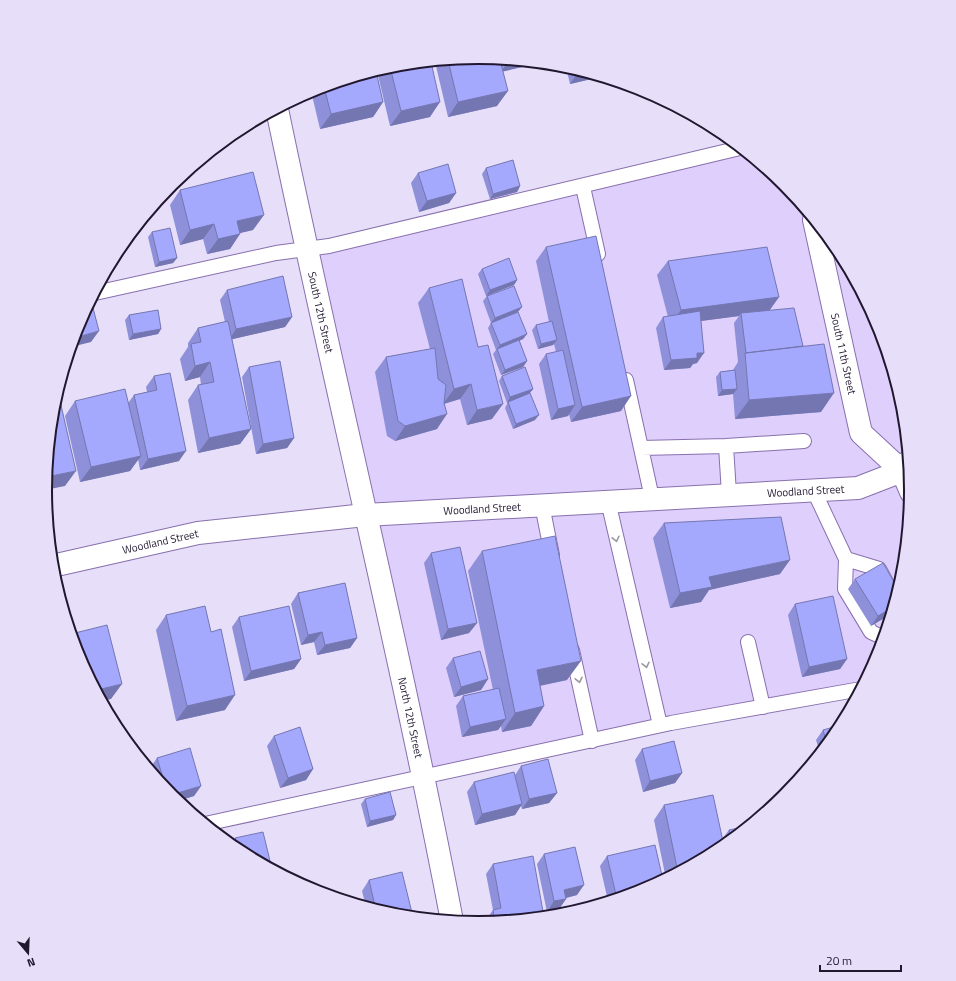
<svg xmlns="http://www.w3.org/2000/svg" width="956" height="981" font-family="'Titillium Web',sans-serif">
  <rect width="100%" height="100%" fill="#e7def9"/>
  <path fill="#dfcffc" d="M740 148 784 184 838 250 878 325 903 406 911 491 903 575 878 656 861 689 425 777 306 251Z"/>
  <g fill="none" stroke-linecap="round" stroke-linejoin="round">
    <g stroke="#8870ae" stroke-width="16">
      <path id="service" d="M583 187 598 254
        M95 293 276 253 329 246 740 148
        M626 380 652 498
        M641 448 726 446
        M814 491 846 559 845 589 871 632 884 638
        M729 494 726 446 804 441
        M608 501 660 725
        M542 505 552 555
        M846 559 879 569 895 599
        M748 642 763 707
        M572 650 592 741
        M205 824 671 723 861 689"/>
    </g>
    <g stroke="#8870ae" stroke-width="24">
      <g id="minor">
        <path id="s1" d="M277 109C333 380 400 649 452 921"/>
        <path id="s2" d="M814 220 861 433 902 471 909 473"/>
      </g>
    </g>
    <g stroke="#8870ae" stroke-width="24">
      <g id="tertiary">
        <path d="M902 471 911 492"/>
        <path id="s3" d="M52 566 198 533 365 515 858 488 902 471 908 462"/>
      </g>
    </g>
    <use href="#service" stroke="#fff" stroke-width="14"/>
    <use href="#minor" stroke="#fff" stroke-width="22"/>
    <use href="#tertiary" stroke="#fff" stroke-width="22"/>
  </g>
  <path fill="#8e91da" d="M478 58 532 63 531 65 503 71 497 106 448 117 435 62Z
    M394 66 430 117 390 126 377 71Z
    M566 67 600 77 570 84Z
    M376 71 383 102 373 117 320 129 311 91Z
    M486 168 520 186 517 192 490 199 482 174Z
    M418 173 456 193 449 203 419 212 411 183Z
    M180 190 253 230 240 233 230 249 207 254 203 239 180 245 170 205Z
    M152 232 177 258 173 263 155 267 148 237Z
    M546 247 621 411 571 422 569 414 568 416 551 420 539 364 546 354 556 352 554 344 553 345 538 349 532 330 536 325 549 322 536 261Z
    M668 261 779 297 770 310 803 346 821 412 735 419 733 394 718 396 716 377 720 372 733 370 738 362 734 323 739 316 701 321 697 363 693 364 690 368 664 370 656 328 663 317H668L657 275Z
    M482 269 517 280 514 285 486 296 478 274Z
    M429 288 492 419 467 425 460 399 444 404 437 429 395 441 387 436 375 372 386 357 430 349 418 303Z
    M227 290 292 317 285 327 232 339 251 429 240 444 198 453 188 400 198 385H201L200 377 185 381 180 359 188 347V343L198 328 225 322 220 300Z
    M487 296 518 312 491 323 483 301Z
    M129 315 161 329 158 334 129 340 125 320Z
    M491 323 527 334 523 339 519 341 527 361 523 367 501 375 493 354 496 350 488 328Z
    M880 332 900 396 896 397Z
    M249 367 294 438 287 448 256 454 242 377Z
    M154 376 179 461 140 470 138 459 130 471 80 482 65 416 75 401 128 403 134 395 147 392 146 387Z
    M502 376 533 389 529 394 535 420 513 429 505 408 508 402 525 395 507 403 499 381Z
    M664 523 780 574 709 590 701 602 670 608 653 538Z
    M482 551 567 680 540 686 544 706 531 726 502 732 501 726 498 730 462 737 456 706 463 696 493 690 468 571Z
    M431 553 477 623 469 633 441 640 424 563Z
    M855 579 898 589 891 614 871 626 848 589Z
    M298 593 357 638 350 648 317 655 314 642 301 645 291 604Z
    M795 604 847 659 840 669 802 677 788 615Z
    M166 615 225 710 176 721 156 630Z
    M239 617 301 659 294 669 244 681 232 627Z
    M453 658 488 679 481 690 454 697 446 668Z
    M823 730 838 731 820 753 816 740Z
    M274 736 313 769 306 780 280 788 267 746Z
    M642 749 682 773 675 783 643 792 635 760Z
    M157 758 201 786 194 796 178 801 172 797 150 770V768Z
    M521 766 557 793 549 803 522 809 521 806 515 815 475 825 467 792 474 782 515 775Z
    M365 799 396 815 393 820 367 827 361 804Z
    M664 805 722 839 729 830 749 826 718 851 666 879 654 820Z
    M235 838 272 869 237 850 231 845Z
    M544 854 577 895 566 898V899L559 909 547 912 537 864Z
    M607 856 643 891 608 901 600 866Z
    M493 864 544 917 486 923V920L493 910 486 874Z
    M369 880 393 915 366 907 362 891Z"/>
  <path fill="#7476b1" d="M512 61 532 63 531 65 501 72 508 62Z
    M579 71 600 77 570 84Z
    M508 91 497 106 448 117 458 102Z
    M383 102 373 117 320 129 331 114Z
    M440 102 430 117 390 126 401 111Z
    M211 152 207 157 203 158Z
    M520 186 517 192 490 199 493 194Z
    M456 193 449 203 419 212 427 201Z
    M264 215 253 230 227 236 237 221Z
    M214 224 203 239 180 245 190 230Z
    M240 234 230 249 207 254 218 239Z
    M177 258 173 263 155 267 159 262Z
    M517 280 514 285 486 296 490 290Z
    M779 297 768 312 741 313 739 316 670 325 681 310Z
    M522 307 518 312 491 323 495 318Z
    M292 317 285 327 229 340 236 329Z
    M161 329 158 334 129 340 133 334Z
    M99 331 91 342 71 347 74 338Z
    M527 334 523 339 497 350V349L500 345Z
    M557 340 553 345 538 349 541 344Z
    M697 353H704L697 363 693 364 690 368 664 370 671 360Z
    M527 361 523 367 501 375 505 370Z
    M210 362 200 377 185 381 195 366Z
    M471 384 460 399 443 404 454 389Z
    M533 389 529 394 507 403 510 397Z
    M737 389 733 394 718 396 722 390Z
    M834 393 821 412 735 419 749 400Z
    M899 393 900 396 896 397Z
    M631 396 621 411 571 422 582 407Z
    M503 404 492 419 467 425 477 410Z
    M575 405 568 416 551 420 558 409Z
    M447 414 437 429 395 441 405 426Z
    M539 415 535 420 513 429 516 424Z
    M251 429 240 444 198 453 209 438Z
    M294 438 287 448 256 454 263 444Z
    M186 451 179 461 140 470 148 459Z
    M141 456 130 471 80 482 91 467Z
    M76 471 65 486 45 490 46 477Z
    M790 560 780 574 709 590 701 602 670 608 680 593 709 577Z
    M893 607 891 614 871 626 878 616Z
    M477 623 469 633 441 640 448 629Z
    M322 632 314 642 301 645 308 635Z
    M357 638 350 648 317 655 325 645Z
    M301 659 294 669 244 681 251 671Z
    M847 659 840 669 802 677 809 667Z
    M581 661 567 680 523 689 537 670Z
    M488 679 481 690 454 697 461 687Z
    M122 684 111 699 102 701 96 691 97 690Z
    M235 695 225 710 176 721 187 706Z
    M544 706 531 726 502 732 515 713Z
    M506 719 498 730 462 737 470 727Z
    M313 769 306 780 280 788 288 778Z
    M682 773 675 783 643 792 650 781Z
    M201 786 194 796 178 801 171 795Z
    M557 793 549 803 522 809 529 799Z
    M522 804 515 815 475 825 482 814Z
    M396 815 393 820 367 827 370 821Z
    M584 885 577 895 557 900 564 890Z
    M566 899 559 909 547 912 554 901Z"/>
  <path fill="#a5a9fd" stroke="#7476b1" d="M478 58 500 60 508 91 458 102 448 60Z
    M431 62 440 102 401 111 390 67 394 66Z
    M376 71 383 102 331 114 324 87Z
    M513 160 520 186 493 194 486 168Z
    M448 164 456 193 427 201 418 173Z
    M253 172 264 215 237 221 240 234 218 239 214 224 190 230 180 190Z
    M170 228 177 258 159 262 152 232Z
    M596 236 631 396 582 407 546 247Z
    M767 247 779 297 681 310 668 261Z
    M509 258 517 280 490 290 482 269Z
    M283 276 292 317 236 329 227 290Z
    M462 279 478 347 488 345 503 404 477 410 471 384 454 389 429 288Z
    M514 286 522 307 495 318 487 296Z
    M92 304 99 331 74 338 78 325 89 305Z
    M794 308 803 346 746 353 741 313Z
    M158 310 161 329 133 334 129 315Z
    M700 311 704 353H697V358L671 360 663 317Z
    M518 312 527 334 500 345 491 323Z
    M228 321 251 429 209 438 198 385 214 382 210 362 195 366 191 344 201 342 198 328Z
    M552 321 557 340 541 344 536 325Z
    M519 340 527 361 505 370 497 349Z
    M824 344 834 393 749 400 745 353Z
    M435 348 438 379 446 385 444 403 447 414 405 426 398 421 386 357Z
    M563 350 575 405 558 409 546 354Z
    M280 361 294 438 263 444 249 367Z
    M525 367 533 389 510 397 502 376Z
    M735 370 737 389 722 390 720 372Z
    M170 373 186 451 148 459 134 395 157 390 154 376Z
    M125 389 141 456 91 467 75 401Z
    M58 392 76 471 46 477 53 406Z
    M530 393 539 415 516 424 508 402Z
    M781 517 790 560 709 577 712 587 680 593 664 523Z
    M555 536 581 661 537 670 544 706 515 713 482 551Z
    M460 547 477 623 448 629 431 553Z
    M883 563 898 589 893 607 878 616 855 579Z
    M345 583 357 638 325 645 322 632 308 635 298 593Z
    M833 596 847 659 809 667 795 604Z
    M205 606 211 632 221 629 235 695 187 706 166 615Z
    M289 606 301 659 251 671 239 617Z
    M107 625 122 684 97 690 98 693 78 656 71 634Z
    M480 651 488 679 461 687 453 658Z
    M499 688 506 719 470 727 463 696Z
    M841 725 838 731 827 744 823 730Z
    M300 727 313 769 288 778 274 736Z
    M674 741 682 773 650 781 642 749Z
    M190 748 201 786 171 795 167 791 157 758Z
    M548 759 557 793 529 799 521 766Z
    M514 772 522 804 482 814 474 782Z
    M390 792 396 815 370 821 365 799Z
    M713 795 724 846 718 851 678 872 664 805Z
    M749 826 731 840 729 830Z
    M263 832 272 869 238 851 235 838Z
    M655 845 663 880 643 891 617 899 607 856Z
    M575 847 584 885 564 890 566 899 554 901 544 854Z
    M533 856 544 917 495 922 493 910 501 908 493 864Z
    M402 872 413 917 393 915 376 910 369 880Z"/>
  <defs><path id="oneway-chevron" d="M-2-3.5L2.5 0L-2 3.5" fill="none" stroke-width="1.6" stroke-linecap="round" stroke-linejoin="round"/></defs>
  <g stroke="#9b97a1">
    <use href="#oneway-chevron" transform="translate(616 539) rotate(77)"/>
    <use href="#oneway-chevron" transform="translate(646 665) rotate(77)"/>
    <use href="#oneway-chevron" transform="translate(579 680) rotate(78)"/>
  </g>
  <g text-anchor="middle" dominant-baseline="central" stroke-width="4" stroke-linejoin="round" paint-order="stroke">
    <g font-size="11" fill="#21172f" stroke="#e7def9">
      <text stroke="none"><textPath href="#s1" startOffset="208">South 12th Street</textPath></text>
      <text stroke="none"><textPath href="#s2" startOffset="137">South 11th Street</textPath></text>
      <text stroke="none"><textPath href="#s3" startOffset="759">Woodland Street</textPath></text>
      <text stroke="none"><textPath href="#s3" startOffset="435">Woodland Street</textPath></text>
      <text stroke="none"><textPath href="#s3" startOffset="111">Woodland Street</textPath></text>
      <text stroke="none"><textPath href="#s1" startOffset="623">North 12th Street</textPath></text>
    </g>
  </g>
  <path d="M0 0H956V981H0ZM52 490a426 426 0 1 1 852 0a426 426 0 1 1-852 0Z" fill="#e7def9" fill-rule="evenodd"/>
  <path fill="none" stroke="#21172f" stroke-width="2" d="M52 490a426 426 0 1 1 852 0a426 426 0 1 1-852 0Z"/>
  <g transform="translate(28 953) rotate(161)" stroke="#e7def9" stroke-width="3" paint-order="stroke">
  <path d="M0-3L7 15L0 10L-7 15Z" fill="#21172f"/>
  <text y="-6" font-size="11" font-weight="bold" text-anchor="middle" fill="#21172f">N</text>
  </g>
  <path d="M820 965v6h81v-6" fill="none" stroke="#21172f" stroke-width="2"/>
  <text x="826" y="965" font-size="12" fill="#21172f" stroke="#e7def9" stroke-width="3" paint-order="stroke">20 m</text>
</svg>
